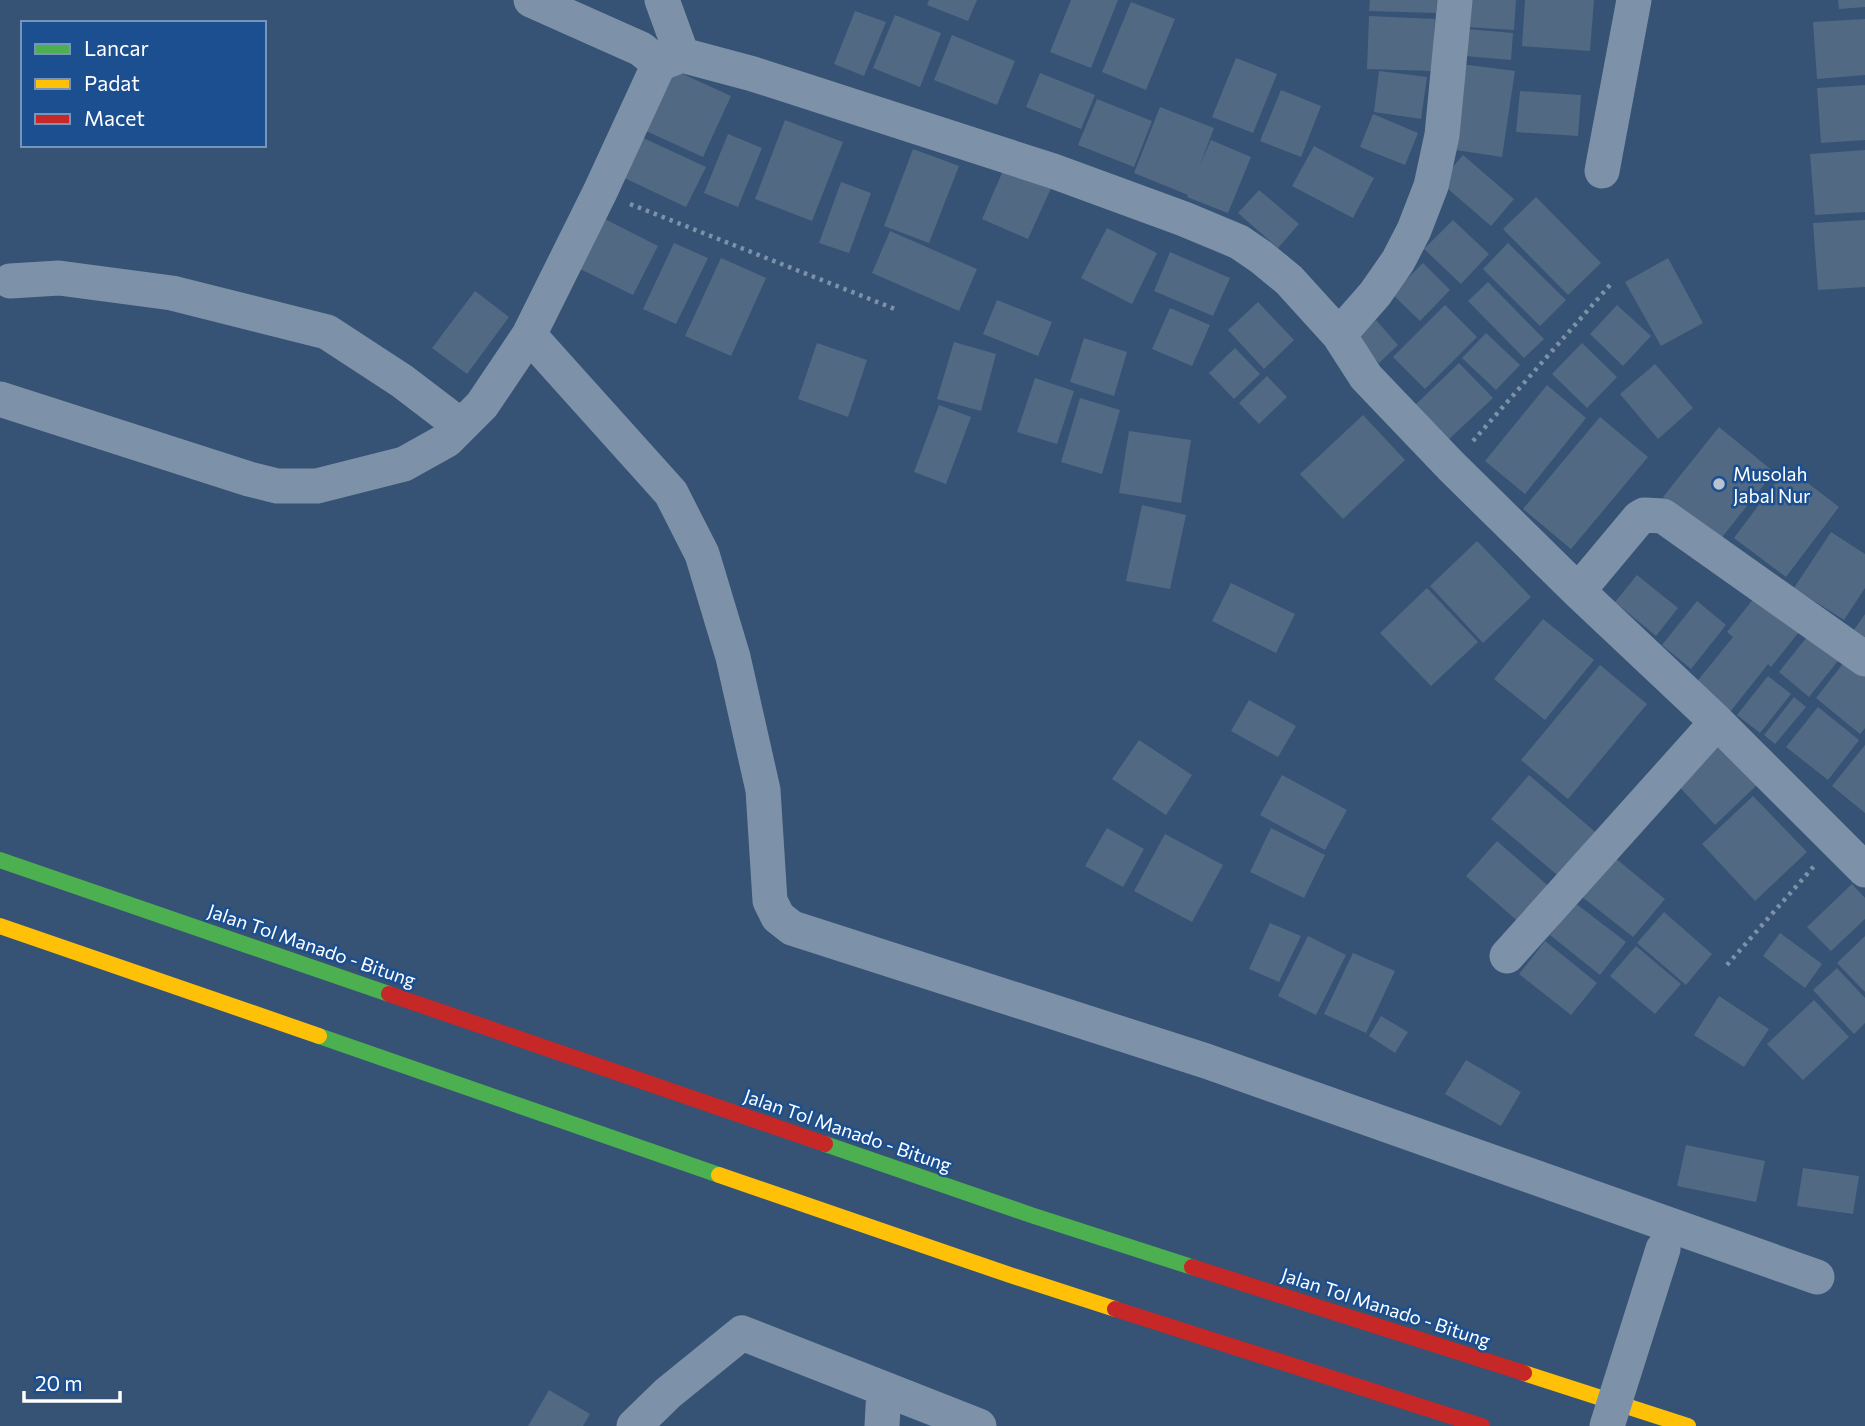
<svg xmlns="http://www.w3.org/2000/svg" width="1865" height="1426" font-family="Commissioner,sans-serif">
  <rect width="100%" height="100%" fill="#365274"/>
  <path fill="#526984" d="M929 0H977L968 21 927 5Z
    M1071 0H1118L1091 68 1050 52Z
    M1370 0H1437L1436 13 1369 11Z
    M1468 0H1516L1514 30 1466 27Z
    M1525 0H1594L1590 51 1522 46Z
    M1838 0H1865V7L1839 9Z
    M1131 2 1175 19 1146 90 1102 72Z
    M855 11 886 22 864 76 834 64Z
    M895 15 941 33 920 87 873 68Z
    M1369 16 1435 19 1433 71 1367 69Z
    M1865 19V75L1817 79 1813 22Z
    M1467 29 1513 33 1511 60 1465 56Z
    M952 35 1015 61 997 105 934 80Z
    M1236 58 1277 74 1253 133 1212 117Z
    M1461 64 1515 71 1502 157 1449 149Z
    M674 70 731 96 703 157 646 131Z
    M1379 71 1427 77 1421 119 1374 112Z
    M1040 73 1095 95 1081 129 1026 107Z
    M1865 85V140L1821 143 1817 88Z
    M1281 90 1321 106 1301 157 1260 141Z
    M1520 91 1581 95 1578 136 1516 132Z
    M1097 99 1152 121 1134 167 1078 145Z
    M1160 107 1214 128 1199 167 1211 140 1251 157 1228 213 1187 197 1188 195 1134 173Z
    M1373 114 1418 133 1405 165 1360 147Z
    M785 120 843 142 812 221 755 199Z
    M728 134 762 148 738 207 704 193Z
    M639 136 706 167 686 207 620 176Z
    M1314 146 1374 178 1353 218 1292 186Z
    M913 149 959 166 929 243 884 226Z
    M1865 150V212L1815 215 1810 154Z
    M1463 155 1514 199 1491 226 1440 182Z
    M1005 166 1052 186 1028 239 982 219Z
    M841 182 871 193 849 253 819 243Z
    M1259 190 1299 224 1278 248 1238 213Z
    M1536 197 1601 263 1568 295 1503 229Z
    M603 218 658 246 633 295 578 268Z
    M1453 220 1489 254 1461 284 1424 249Z
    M1865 220V287L1818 290 1813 223Z
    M1107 228 1157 253 1132 304 1081 278Z
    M890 231 977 269 959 311 872 273Z
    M674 243 708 258 676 324 643 309Z
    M1508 243 1566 300 1540 326 1483 269Z
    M1170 252 1230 278 1213 316 1154 291Z
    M721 258 766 278 731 356 685 336Z
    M1668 258 1703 323 1661 346 1625 282Z
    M1423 263 1450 290 1420 321 1392 294Z
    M1488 282 1544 339 1524 358 1468 301Z
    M475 291 509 317 467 374 432 348Z
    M997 300 1052 322 1038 356 983 334Z
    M1258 302 1294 340 1264 369 1228 330Z
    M1445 305 1477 337 1425 389 1393 357Z
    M1617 305 1651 336 1623 366 1590 334Z
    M1170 308 1210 325 1192 366 1152 349Z
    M1376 320 1398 345 1379 363 1356 339Z
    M1486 333 1520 365 1496 390 1462 358Z
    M1084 338 1127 352 1114 396 1070 382Z
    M954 342 996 354 981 411 937 399Z
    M817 343 867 360 848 417 798 399Z
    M1582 343 1617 377 1587 408 1552 374Z
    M1235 348 1260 374 1234 399 1209 373Z
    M1459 363 1493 398 1447 441 1414 406Z
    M1655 364 1693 408 1658 439 1620 394Z
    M1267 376 1287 397 1259 424 1239 403Z
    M1035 378 1074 391 1057 444 1017 432Z
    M1547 385 1586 418 1525 494 1485 461Z
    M1080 398 1120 410 1102 474 1061 462Z
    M939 405 971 417 946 484 914 472Z
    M1363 415 1405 460 1343 519 1300 474Z
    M1600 417 1648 457 1571 549 1523 509Z
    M1719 427 1774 472 1719 541 1663 497Z
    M1129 431 1191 440 1181 503 1119 493Z
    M1787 467 1839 507 1786 577 1734 538Z
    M1142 505 1186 515 1170 589 1126 581Z
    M1831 532 1865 554V588L1844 620 1794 588Z
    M1477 541 1531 597 1483 643 1430 586Z
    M1637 575 1678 608 1656 636 1615 602Z
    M1231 583 1295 614 1276 653 1212 621Z
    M1427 588 1478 642 1431 686 1380 633Z
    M1758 593 1802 628 1771 667 1768 664 1730 712 1695 684 1733 637 1727 632Z
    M1697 601 1726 625 1691 669 1662 645Z
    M1865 614V644L1851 634Z
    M1543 619 1594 660 1545 720 1494 679Z
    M1810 633 1841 657 1809 697 1779 672Z
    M1849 656 1865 669V728L1860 734 1816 698Z
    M1600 665 1647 704 1568 799 1521 760Z
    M1768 676 1791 694 1760 733 1737 715Z
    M1794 697 1806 707 1775 744 1764 735Z
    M1249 700 1296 726 1278 757 1231 731Z
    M1818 707 1859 740 1828 780 1786 747Z
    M1139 740 1192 775 1166 815 1112 779Z
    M1716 740 1758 784 1715 825 1673 780Z
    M1865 745V813L1832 786Z
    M1282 775 1347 810 1325 850 1260 815Z
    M1529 775 1600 836 1562 879 1491 819Z
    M1753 796 1807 852 1755 901 1702 844Z
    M1107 828 1144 849 1123 887 1085 866Z
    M1271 828 1325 855 1304 898 1250 872Z
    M1165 834 1223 865 1192 922 1134 891Z
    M1497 841 1553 890 1522 925 1466 876Z
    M1614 857 1665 899 1633 937 1581 896Z
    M1852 884 1865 898V919L1831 951 1807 927Z
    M1575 903 1626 942 1600 975 1550 935Z
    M1664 912 1712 954 1686 985 1637 943Z
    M1270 923 1301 936 1279 982 1249 969Z
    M1780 933 1822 964 1805 988 1763 956Z
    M1308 936 1346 955 1316 1015 1278 996Z
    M1865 936V992L1837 963Z
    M1545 941 1597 983 1571 1015 1519 974Z
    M1636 946 1681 984 1655 1014 1610 976Z
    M1353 953 1395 971 1366 1033 1324 1014Z
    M1837 968 1865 998V1023L1854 1034 1813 990Z
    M1719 996 1769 1029 1744 1067 1694 1035Z
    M1814 1000 1849 1037 1803 1080 1767 1044Z
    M1381 1016 1408 1032 1395 1053 1369 1036Z
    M1466 1060 1521 1092 1501 1126 1445 1094Z
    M1686 1145 1765 1161 1756 1202 1677 1186Z
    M1803 1168 1859 1176 1853 1214 1797 1206Z
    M549 1390 590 1414 583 1426H528Z"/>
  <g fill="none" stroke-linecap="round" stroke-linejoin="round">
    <path stroke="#7d92a8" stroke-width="4.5" stroke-dasharray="3.5 5" stroke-linecap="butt" d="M630 204 895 309
      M1473 441 1610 285
      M1727 965 1815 865"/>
    <path stroke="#7d92a8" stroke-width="35" d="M531 0 641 49 659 64
      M662 0 682 55
      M1602 171 1634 0
      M10 281 59 278 172 293 327 332 402 381 461 426
      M529 335 671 493 702 554 733 657 763 790 770 901 778 917 792 928 1206 1061 1817 1277
      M1339 335 1366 377 1451 466 1578 591 1717 722 1865 870
      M0 399 249 479 277 486H317L404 464 447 440 482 405 529 335 600 192 659 64 682 55 753 74 1053 171 1184 219 1239 242 1261 257 1289 280 1339 335 1375 294 1398 261 1414 230 1431 186 1442 135 1455 0
      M1578 591 1639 518 1644 515 1663 516 1865 659
      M1507 956 1717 722
      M634 1426 668 1393 742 1333 979 1426
      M882 1426 884 1389"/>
    <path stroke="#4caf50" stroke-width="16" d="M0 860 389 994
      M319 1036 719 1175
      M825 1144 1031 1215 1192 1267"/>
    <path stroke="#ffc107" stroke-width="16" d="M0 926 319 1036
      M719 1175 1010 1275 1115 1309
      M1524 1373 1688 1426"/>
    <path stroke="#c62828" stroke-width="16" d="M389 994 825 1144
      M1192 1267 1524 1373
      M1115 1309 1482 1426"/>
    <path stroke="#7d92a8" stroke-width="35" d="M1607 1426 1663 1249"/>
  </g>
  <circle fill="#b9c2ce" stroke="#1b4f8f" stroke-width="2.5" cx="1719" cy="484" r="7"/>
  <g text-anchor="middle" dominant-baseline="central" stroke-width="5" stroke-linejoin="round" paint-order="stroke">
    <g font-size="19" fill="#fff" stroke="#1b4f8f" text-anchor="start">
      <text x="1733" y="473">Musolah<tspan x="1733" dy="22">Jabal Nur</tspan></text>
    </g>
    <g font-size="19" fill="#fff" stroke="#1b4f8f">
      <text transform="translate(312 945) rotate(19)">Jalan Tol Manado - Bitung</text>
      <text transform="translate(848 1130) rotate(19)">Jalan Tol Manado - Bitung</text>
      <text transform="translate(1386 1307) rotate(18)">Jalan Tol Manado - Bitung</text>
    </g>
  </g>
  <rect x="21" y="21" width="245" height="126" fill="#1b4f8f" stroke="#7695bc" stroke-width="2"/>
  <rect x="35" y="44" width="35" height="10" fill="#4caf50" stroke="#7695bc" stroke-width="2"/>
  <text x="84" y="56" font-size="21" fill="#ffffff">Lancar</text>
  <rect x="35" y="79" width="35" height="10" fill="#ffc107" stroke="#7695bc" stroke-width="2"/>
  <text x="84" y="91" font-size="21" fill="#ffffff">Padat</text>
  <rect x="35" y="114" width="35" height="10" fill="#c62828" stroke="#7695bc" stroke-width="2"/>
  <text x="84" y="126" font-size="21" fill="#ffffff">Macet</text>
  <path d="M24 1391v10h96v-10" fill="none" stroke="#ffffff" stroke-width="3.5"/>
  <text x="35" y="1391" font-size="21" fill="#ffffff" stroke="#1b4f8f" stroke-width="5" paint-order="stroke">20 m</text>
</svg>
